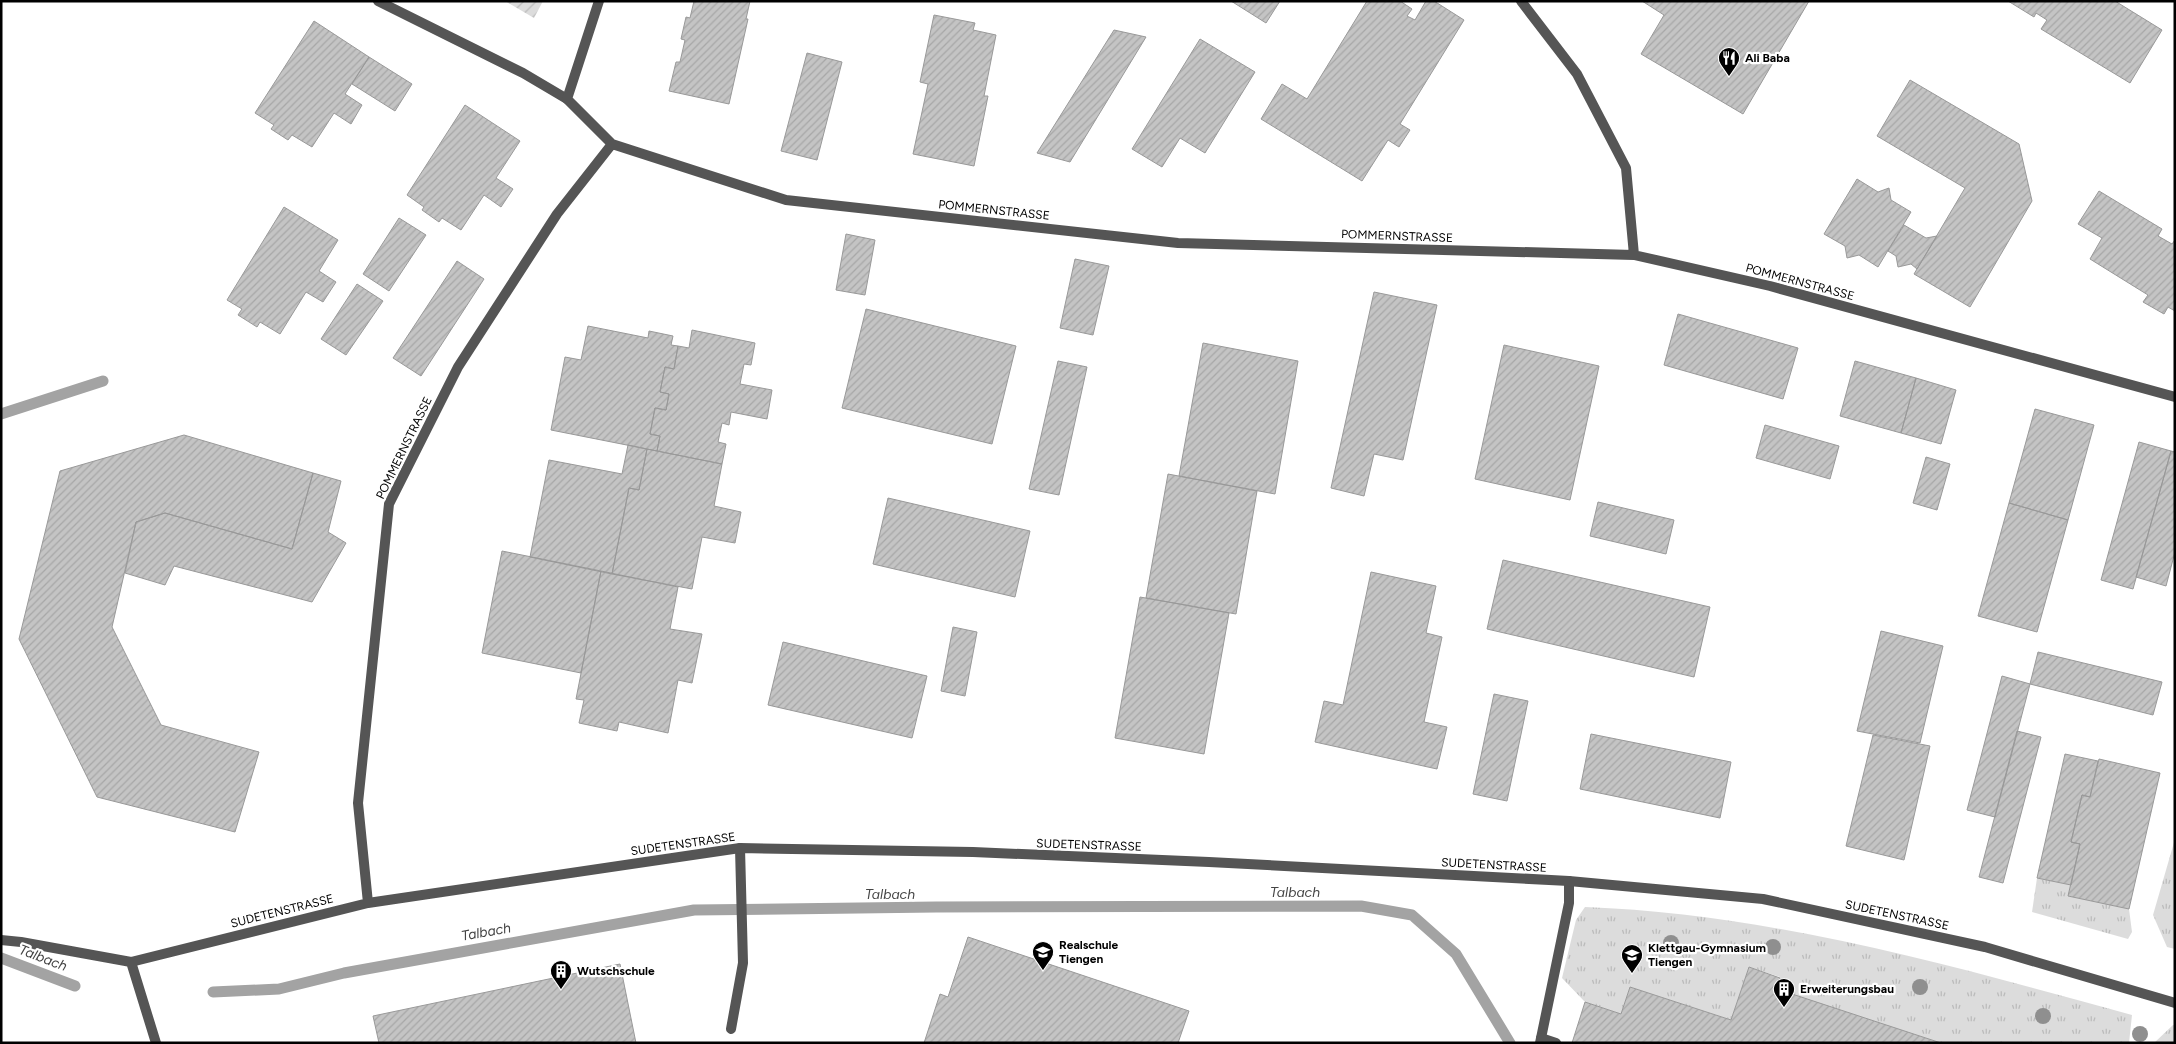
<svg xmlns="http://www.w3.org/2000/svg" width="2176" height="1044" font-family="Figtree,sans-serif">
  <defs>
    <pattern id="grass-tufts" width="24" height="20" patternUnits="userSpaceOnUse" patternTransform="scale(1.25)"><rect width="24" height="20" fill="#dcdcdc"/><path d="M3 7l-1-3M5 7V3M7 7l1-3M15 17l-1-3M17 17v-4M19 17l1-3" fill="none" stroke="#bbb"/></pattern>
    <pattern id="garden-furrows" width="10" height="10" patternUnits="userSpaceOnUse" patternTransform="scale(1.25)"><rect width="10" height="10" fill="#dcdcdc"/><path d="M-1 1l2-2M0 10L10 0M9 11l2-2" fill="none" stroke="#bbb"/></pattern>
    <pattern id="building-hatch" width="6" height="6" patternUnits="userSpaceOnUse" patternTransform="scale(1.25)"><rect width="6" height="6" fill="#c4c4c4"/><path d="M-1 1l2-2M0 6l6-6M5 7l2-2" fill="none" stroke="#a7a7a7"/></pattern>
  </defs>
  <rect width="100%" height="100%" fill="#fff"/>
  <path fill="url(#grass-tufts)" d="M2175 839V949L2167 947 2153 915Z
    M2037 878 2071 885 2069 896 2129 909 2132 932 2128 939 2032 912Z
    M1585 907C1772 914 1953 966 2132 1015L2129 1043H1941L1790 994 1787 1000 1775 996 1780 977 1749 967 1731 1020 1630 987 1621 1014 1585 1002 1562 978 1576 920Z
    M2173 1025H2175V1043H2154Z"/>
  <path fill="url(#garden-furrows)" d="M505 1H543L534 18Z"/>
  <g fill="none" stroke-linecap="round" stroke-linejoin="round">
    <path stroke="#a3a3a3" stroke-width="11" d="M1 414 103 381
      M1 958 75 986
      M213 992 279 989 344 973 694 910 936 907 1361 906 1412 915 1456 954 1510 1043"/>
  </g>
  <path fill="url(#building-hatch)" stroke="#999" d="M694 1H750L746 19H748L729 104 669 91 676 62H680L685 40 681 39 686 17 690 18Z
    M1231 1H1280L1266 23Z
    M1367 1H1400L1412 9 1407 16 1415 20 1426 1H1434L1464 20 1400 124 1410 130 1399 147 1388 140 1362 181 1261 119 1282 84 1307 99Z
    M1642 1H1809L1743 114 1641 54 1664 15Z
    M2008 1H2115L2162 30 2130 83 2041 29 2047 20 2036 13 2034 17Z
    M934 15 975 23 973 30 996 35 984 96H988L974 166 913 154 928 84 920 82Z
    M314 21 369 57 345 94 362 105 351 124 334 113 312 147 292 135 288 140 271 129 274 125 255 113Z
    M1114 30 1146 37 1070 162 1037 153Z
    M1200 39 1255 72 1205 153 1180 138 1162 167 1132 149Z
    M807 53 842 62 817 160 781 151Z
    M369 57 412 84 395 111 352 84Z
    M1910 80 2019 144 2032 201 1970 307 1914 274 1965 188 1877 136Z
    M465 105 520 141 496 178 513 189 501 207 484 195 461 230 442 218 439 222 422 210 424 207 407 195Z
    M1857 179 1878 192 1889 188 1891 200 1911 212 1878 267 1859 255 1847 258 1845 246 1824 234Z
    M2099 191 2162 229 2158 236 2172 244 2175 240V311L2168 307 2164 314 2143 302 2148 295 2090 259 2102 238 2078 224Z
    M284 207 338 240 319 271 336 282 323 302 306 292 280 334 260 322 257 327 238 315 242 309 227 300Z
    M399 218 426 235 389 291 363 274Z
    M1904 225 1926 238 1937 236 1917 269 1911 264 1898 267 1896 256 1888 251Z
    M846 234 875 240 865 295 836 290Z
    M1075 259 1109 266 1093 335 1060 328Z
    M457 261 484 279 421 376 393 358Z
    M357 284 383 301 346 355 321 339Z
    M1374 292 1437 305 1403 460 1374 454 1364 496 1331 488Z
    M866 309 1016 346 992 444 842 408Z
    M1678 314 1798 348 1783 399 1664 365Z
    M588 326 648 338 649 331 673 336 671 345 678 346 674 369 665 367 660 392 669 394 666 410 655 408 650 434 660 436 657 451 551 430 565 357 581 360Z
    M692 330 755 343 751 365 744 364 740 384 772 390 767 419 731 412 729 425 722 423 718 442 726 444 722 464 657 451 660 436 650 434 655 408 666 410 669 394 660 392 665 367 674 369 678 346 689 348Z
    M1203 343 1298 361 1275 494 1179 476Z
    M1504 345 1599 366 1570 500 1475 479Z
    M1058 361 1087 367 1059 495 1029 489Z
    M1855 361 1916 378 1901 433 1840 416Z
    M1916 378 1956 390 1941 444 1901 433Z
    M2035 409 2094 425 2068 520 2009 503Z
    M1765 425 1839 446 1830 479 1756 458Z
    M184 435 313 473 292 549 165 513 136 522 112 627 161 725 259 752 235 832 97 797 19 639 60 471Z
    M2139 442 2171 451 2133 589 2101 580Z
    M628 445 647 449 639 490 629 488 612 574 530 557 549 460 622 474Z
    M647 449 722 464 714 506 741 512 735 543 702 537 692 589 612 574 629 488 639 490Z
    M2171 451 2175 452V552L2166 586 2136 577Z
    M1926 457 1950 464 1937 510 1913 503Z
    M313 473 341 481 328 532 346 543 312 602 174 566 165 585 125 573 136 522 165 513 292 549Z
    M1168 474 1257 491 1236 614 1146 598Z
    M888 498 1030 531 1015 597 873 564Z
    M1598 502 1674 520 1666 554 1590 536Z
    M2009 503 2068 520 2037 632 1978 616Z
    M502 551 601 571 581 673 482 653Z
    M1503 560 1710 607 1694 677 1487 629Z
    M601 571 678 587 670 629 702 634 692 683 678 680 668 733 619 722 617 731 579 723 584 700 576 699Z
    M1371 572 1436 586 1426 633 1442 637 1424 722 1447 727 1437 769 1315 742 1324 701 1343 705Z
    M1140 597 1229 613 1204 754 1115 738Z
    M953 627 977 632 965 696 941 691Z
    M1881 631 1943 646 1920 743 1857 731Z
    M783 642 927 676 912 738 768 705Z
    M2038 652 2162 682 2153 715 2030 684Z
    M2002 676 2030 684 1995 817 1967 810Z
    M1494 694 1528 701 1507 801 1473 794Z
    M2017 731 2041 737 2003 883 1979 877Z
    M1591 734 1731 762 1720 818 1580 789Z
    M1873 735 1930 746 1904 860 1846 846Z
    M2065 754 2098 761 2090 797 2082 795 2071 842 2080 844 2071 885 2037 878Z
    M2099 759 2160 773 2129 909 2068 896 2080 844 2071 842 2082 795 2090 797Z
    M968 937 1189 1011 1178 1043H924L940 994 948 997Z
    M620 964 636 1043H379L373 1016Z
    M1749 967 1780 978 1775 996 1787 1000 1789 993 1941 1043H1572L1585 1002 1621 1014 1630 987 1731 1020Z"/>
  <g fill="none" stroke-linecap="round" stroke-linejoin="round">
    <path stroke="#555" stroke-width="10" d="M378 1 523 73 567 99
      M731 1029 743 963 740 848
      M1540 1043 1569 903V881"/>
    <path stroke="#555" stroke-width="10" d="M1541 1038 1556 1043"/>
    <path stroke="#555" stroke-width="10" d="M599 1 567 99 612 144 786 200 1178 243 1634 255 1770 286 2175 397
      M1521 1 1577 74 1626 168 1634 255
      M368 903 358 803 389 504 458 367 557 214 612 144
      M1 940 21 942 131 962 368 903 740 848 973 852 1209 862 1569 881 1763 899 1985 947 2175 1003
      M131 962 156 1043"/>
  </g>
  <g fill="#8f8f8f">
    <circle cx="1671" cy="943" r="8"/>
    <circle cx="1773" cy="947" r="8"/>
    <circle cx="1920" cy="987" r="8"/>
    <circle cx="2043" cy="1016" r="8"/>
    <circle cx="2140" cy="1034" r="8"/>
  </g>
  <defs>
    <g id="restaurant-pin" transform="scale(1.125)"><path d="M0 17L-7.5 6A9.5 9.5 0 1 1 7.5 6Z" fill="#000" stroke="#fff"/><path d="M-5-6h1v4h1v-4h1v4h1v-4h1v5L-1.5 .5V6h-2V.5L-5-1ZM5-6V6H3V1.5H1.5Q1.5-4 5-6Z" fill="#fff"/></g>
    <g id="school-pin" transform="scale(1.125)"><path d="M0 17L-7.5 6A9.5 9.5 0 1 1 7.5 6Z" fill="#000" stroke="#fff"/><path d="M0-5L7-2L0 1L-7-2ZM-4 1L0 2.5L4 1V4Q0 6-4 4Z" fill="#fff"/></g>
    <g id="building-pin" transform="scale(1.125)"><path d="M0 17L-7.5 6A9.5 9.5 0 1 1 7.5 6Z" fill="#000" stroke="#fff"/><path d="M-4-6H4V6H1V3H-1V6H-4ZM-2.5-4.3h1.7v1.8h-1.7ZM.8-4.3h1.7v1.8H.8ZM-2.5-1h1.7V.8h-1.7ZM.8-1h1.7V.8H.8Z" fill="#fff"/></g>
  </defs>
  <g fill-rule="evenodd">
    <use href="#restaurant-pin" x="1729" y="58"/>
    <use href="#school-pin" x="1043" y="952"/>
    <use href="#school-pin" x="1632" y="955"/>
    <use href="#building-pin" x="561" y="971"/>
    <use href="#building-pin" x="1784" y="989"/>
  </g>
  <g text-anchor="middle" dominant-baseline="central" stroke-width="4.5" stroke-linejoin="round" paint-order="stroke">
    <g font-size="12" font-weight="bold" fill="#000" stroke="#fff" text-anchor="start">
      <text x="1745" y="58">Ali Baba</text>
      <text x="1059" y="945">Realschule<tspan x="1059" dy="14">Tiengen</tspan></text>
      <text x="1648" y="948">Klettgau-Gymnasium<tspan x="1648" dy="14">Tiengen</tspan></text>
      <text x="577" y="971">Wutschschule</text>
      <text x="1800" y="989">Erweiterungsbau</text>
    </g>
    <g font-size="12" fill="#000" stroke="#fff">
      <text transform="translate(994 210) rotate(6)">POMMERNSTRASSE</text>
      <text transform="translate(1397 236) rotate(2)">POMMERNSTRASSE</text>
      <text transform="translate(1800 282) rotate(15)">POMMERNSTRASSE</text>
      <text transform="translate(404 448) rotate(-64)">POMMERNSTRASSE</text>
      <text transform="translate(683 844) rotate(-8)">SUDETENSTRASSE</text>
      <text transform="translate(1089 845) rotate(2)">SUDETENSTRASSE</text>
      <text transform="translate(1494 865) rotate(3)">SUDETENSTRASSE</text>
      <text transform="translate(282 911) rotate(-14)">SUDETENSTRASSE</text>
      <text transform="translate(1897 915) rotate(12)">SUDETENSTRASSE</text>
    </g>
    <g font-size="14" font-style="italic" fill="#444" stroke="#fff">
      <text x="1295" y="892">Talbach</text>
      <text x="890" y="894">Talbach</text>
      <text transform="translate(486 932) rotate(-10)">Talbach</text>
      <text transform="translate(43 958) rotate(21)">Talbach</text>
    </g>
  </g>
  <rect width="2176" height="1044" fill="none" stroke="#000000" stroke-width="5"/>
</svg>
